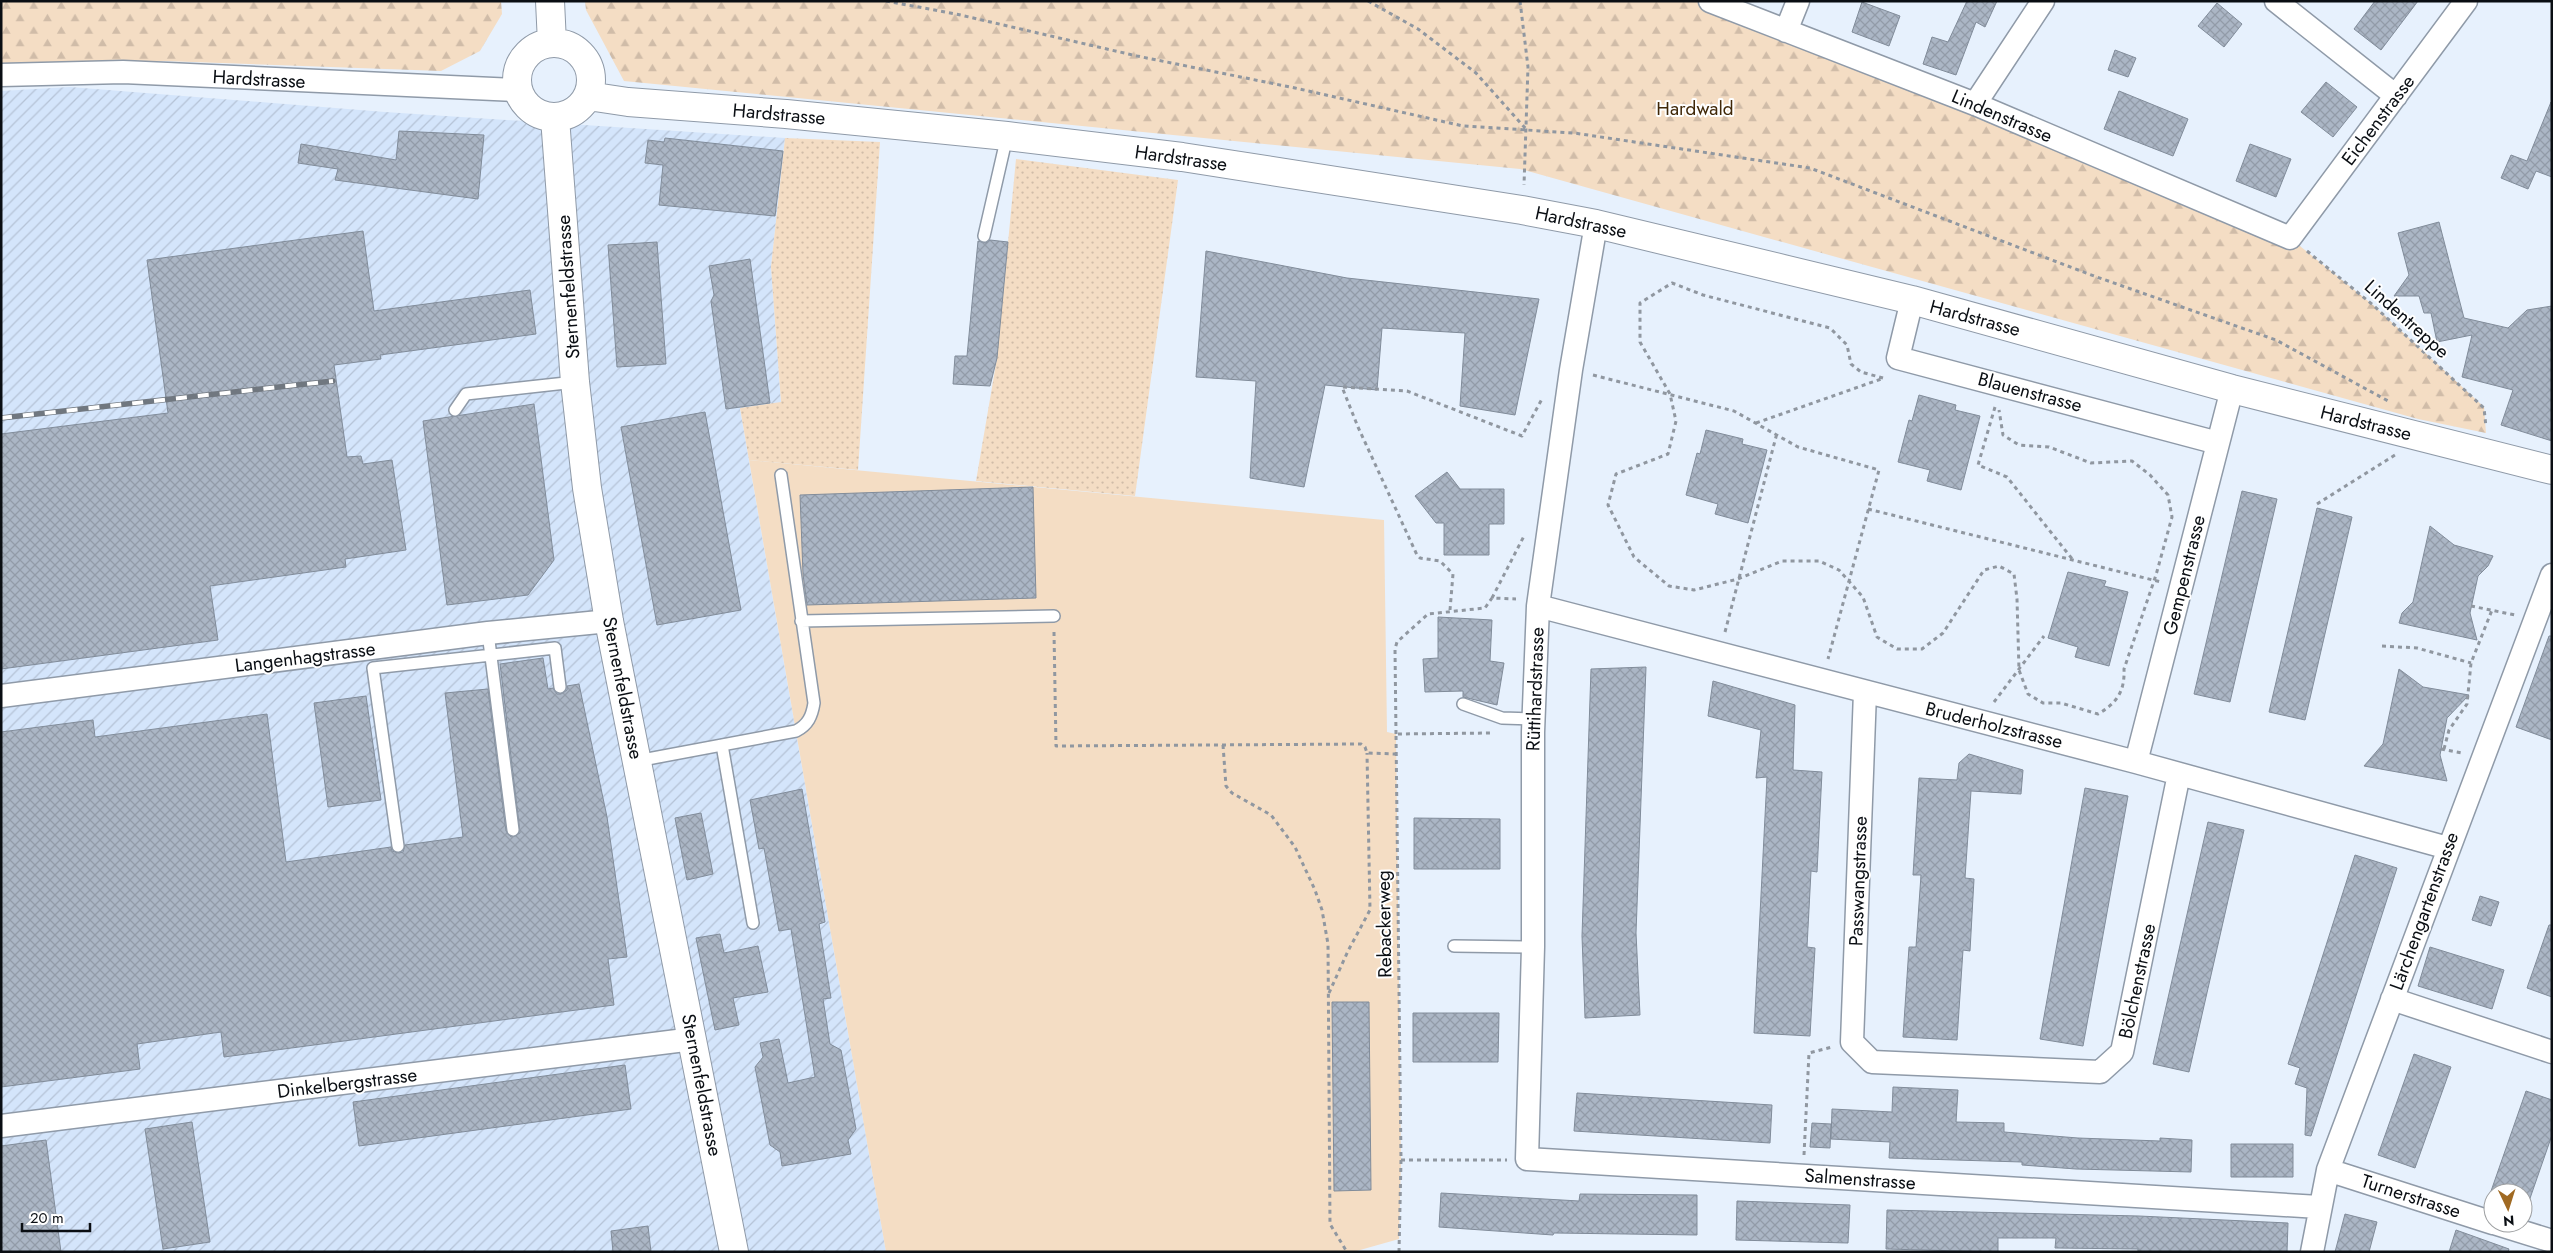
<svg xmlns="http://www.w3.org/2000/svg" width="2553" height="1253" font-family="Jost,sans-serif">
  <defs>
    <pattern id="industrial-furrows" width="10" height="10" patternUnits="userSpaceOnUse" patternTransform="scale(1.25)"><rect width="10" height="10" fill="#d4e5fb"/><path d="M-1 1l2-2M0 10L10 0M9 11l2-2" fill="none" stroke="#b5c3d6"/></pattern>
    <pattern id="forest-firs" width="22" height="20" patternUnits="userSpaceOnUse" patternTransform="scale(1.25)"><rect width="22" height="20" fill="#f4ddc4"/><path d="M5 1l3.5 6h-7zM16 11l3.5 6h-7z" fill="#d0bca8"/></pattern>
    <pattern id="garden-dots" width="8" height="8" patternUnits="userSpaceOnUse" patternTransform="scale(1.25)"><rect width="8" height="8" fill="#f4ddc4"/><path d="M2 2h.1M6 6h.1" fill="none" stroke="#d0bca8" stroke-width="1.8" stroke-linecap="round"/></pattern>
    <pattern id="building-cross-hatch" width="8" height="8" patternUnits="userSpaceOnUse" patternTransform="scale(1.25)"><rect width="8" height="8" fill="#abb6c5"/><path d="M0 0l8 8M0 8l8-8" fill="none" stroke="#929ba8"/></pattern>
  </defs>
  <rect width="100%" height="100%" fill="#e7f1fd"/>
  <path fill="url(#industrial-furrows)" d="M70 87 385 112 785 138 771 267 781 403 740 409 886 1252H1V91Z"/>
  <path fill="#f4ddc4" d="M749 460 1384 520 1387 732 1396 734 1401 1160 1399 1239 1353 1252H886Z"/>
  <path fill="url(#forest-firs)" d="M1 1H501L502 14 480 51 441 71 164 61 1 64Z
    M585 1H1710L2290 238 2373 305 2484 407 2486 433 2418 419 1520 169 624 81 586 10Z"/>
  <path fill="url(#garden-dots)" d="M785 138 880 142 858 470 749 460 740 408 781 402 771 267Z
    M1016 159 1178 180 1135 496 976 481 997 358Z"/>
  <path fill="url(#building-cross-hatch)" stroke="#818c9a" d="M1967 1H1997L1985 27 1976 22 1956 75 1923 64 1932 37 1948 42Z
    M2375 1H2418L2381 50 2354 29Z
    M1862 2 1900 16 1889 46 1852 32Z
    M2217 3 2242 24 2224 47 2198 26Z
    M2115 50 2136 58 2128 77 2108 70Z
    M2326 82 2357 107 2333 137 2301 112Z
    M2119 91 2188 119 2173 156 2104 129Z
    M2551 102 2552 177 2536 171 2528 189 2501 178 2511 155 2527 161Z
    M399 131 484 135 478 199 335 180 338 169 298 163 301 144 396 160Z
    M665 138 783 151 775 216 659 205 663 165 645 163 648 140 664 142Z
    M2250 144 2291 159 2276 197 2236 181Z
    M2439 222 2464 318 2508 328 2527 310 2552 306V441L2501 425 2513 390 2462 377 2472 335 2437 342 2431 313H2424L2419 296H2394L2409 275 2398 233Z
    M363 231 374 311 530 290 536 334 380 355 381 359 334 365 347 457 361 456 363 464 392 460 406 550 345 559 346 567 210 586 218 640 1 669V434L168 413 147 260Z
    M990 240 1008 242 997 358 990 386 953 384 955 356H967L978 241 986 243Z
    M657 242 666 364 617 367 608 245Z
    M1206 251 1347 278 1539 299 1515 415 1460 406 1465 333 1382 328 1377 390 1325 385 1304 487 1250 478 1256 381 1196 377Z
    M750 259 770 403 726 409 711 301 714 295 709 266Z
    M1919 395 1956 405 1955 410 1980 416 1961 490 1927 481 1930 470 1898 462 1909 420 1912 421Z
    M534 404 554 560 528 595 447 605 423 421Z
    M705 412 741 610 657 625 621 427Z
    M1706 430 1743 439 1742 444 1767 450 1748 523 1715 514 1718 504 1686 495 1697 453 1700 454Z
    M1447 472 1460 489H1504V524H1489V555H1444V523H1436L1415 496Z
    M1033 487 1036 598 807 605 803 574 800 495Z
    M2242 491 2277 499 2230 702 2194 694Z
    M2317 508 2352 517 2305 720 2269 712Z
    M2430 526 2454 545 2493 556 2488 566 2478 576 2470 613 2477 640 2399 623 2402 613 2413 602Z
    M2068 572 2106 581 2104 586 2128 592 2109 666 2075 657 2078 647 2048 638Z
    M1438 617 1492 620 1490 661 1504 663 1497 705 1463 697V691L1425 692 1423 659 1438 658Z
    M2549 636H2552V740L2516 727Z
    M543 658 548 689 553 688 557 694H561L567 690V686L579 684 607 817 627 957 608 959 614 1005 224 1057 221 1032 137 1044 140 1069 1 1087V732L93 720 95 737 267 714 286 862 391 847 392 851 399 853 403 852 405 845 463 837 445 693 488 689 506 831 511 837 520 833 500 664Z
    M1646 667 1636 933 1640 1015 1585 1018 1582 936 1591 669Z
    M2399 669 2423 687 2469 695 2447 718 2440 755 2447 781 2364 766 2383 744Z
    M1713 681 1795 705 1793 770 1822 772 1817 872 1811 871 1807 947 1815 948 1810 1036 1754 1033 1767 777 1756 778 1761 730 1708 716Z
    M366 696 381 800 328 807 314 703Z
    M1969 754 2023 770 2021 794 1971 791 1965 878 1974 879 1970 951 1963 950 1957 1040 1903 1037 1909 947H1916L1921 875H1913L1919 778 1957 780 1959 763Z
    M2085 788 2128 796 2083 1046 2040 1039Z
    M802 789 825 922 819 924 831 998 823 999 830 1044 841 1050 856 1129 848 1140 851 1154 782 1166 780 1152 770 1145 755 1067 763 1057 760 1043 779 1039 788 1083 815 1077 791 929 779 931 764 848 759 849 750 800Z
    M701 813 713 874 687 880 675 818Z
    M1414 818 1500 819V869H1414Z
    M2208 822 2244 830 2189 1072 2153 1064Z
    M2355 855 2397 868 2311 1136 2305 1135 2307 1088 2295 1084 2300 1068 2288 1064Z
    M2480 896 2499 902 2491 926 2472 920Z
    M2549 925H2552V997L2527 988Z
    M720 934 724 953 758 946 768 992 733 998 739 1025 715 1030 696 938Z
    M2430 947 2504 970 2492 1009 2418 986Z
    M1332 1002H1369L1371 1190 1334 1191Z
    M1413 1013H1499L1498 1062H1413Z
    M2414 1054 2451 1067 2415 1168 2378 1155Z
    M625 1065 631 1109 359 1146 353 1102Z
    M1893 1087 1958 1090 1956 1122 2004 1123V1132L2078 1138 2160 1141V1138L2192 1140 2191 1172 2076 1169 2022 1165V1162L1889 1158 1890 1142 1831 1139 1832 1109 1892 1112Z
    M2526 1091 2552 1100V1135L2527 1207 2523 1205V1193L2490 1194Z
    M1577 1093 1772 1105 1770 1143 1574 1131Z
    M192 1122 210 1242 163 1249 145 1129Z
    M1812 1123 1831 1124 1830 1148 1810 1147Z
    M46 1140 61 1252H1V1146Z
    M2231 1144H2293V1177H2231Z
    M1441 1193 1579 1201 1580 1194 1697 1195V1235L1554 1233 1553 1235 1439 1227Z
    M1737 1201 1850 1205 1848 1243 1736 1240Z
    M1887 1210 2139 1216 2288 1223 2287 1252H2138V1249L2055 1248 2056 1238H1998V1252L1886 1249Z
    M2345 1214 2377 1222 2369 1252H2335Z
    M648 1226 651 1252H613L611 1231Z
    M2456 1230 2509 1249 2508 1252H2449Z"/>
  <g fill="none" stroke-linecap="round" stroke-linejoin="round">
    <g stroke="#8f9aa8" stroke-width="14">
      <path id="service" d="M984 236 1007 136
        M455 410 466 394 575 382
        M801 621 1054 616
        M488 633 513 830
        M1463 704 1502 718 1534 719
        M722 745 753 923
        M637 761 796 731C808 725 812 716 814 703L781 475
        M398 846 373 668 555 648 560 687
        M1454 946 1533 947"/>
    </g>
    <g stroke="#8f9aa8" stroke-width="25">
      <path id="minor" d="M1710 1 1975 104 2290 238 2466 1
        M2276 1 2396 96
        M1786 31 1798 1
        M1 75 123 72 517 90
        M1975 104 2043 1
        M1596 224 1571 370 1538 606 1533 732V947L1527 1159 2319 1207
        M1912 300 1898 358 2218 443
        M1538 606 2136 762 2448 848
        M1865 692 1852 1042 1872 1062 2100 1072 2122 1052 2179 774
        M1 696 488 633 609 621
        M2136 762 2232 389
        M2392 999 2552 1052
        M1 1126 693 1039
        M2328 1170 2493 1223
        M2494 1223 2552 1241
        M2312 1252 2328 1170 2552 575"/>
    </g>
    <g stroke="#8f9aa8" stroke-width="30">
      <path id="tertiary" d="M550 1 552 43
        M517 80a37 37 0 1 1 74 0a37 37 0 1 1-74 0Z
        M588 96 628 102 786 114 1007 136 1182 157 1522 210 1596 224 1912 300 2232 389 2552 470
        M555 118 575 382 587 488 609 621 734 1252"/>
    </g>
    <path stroke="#9097a0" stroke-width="3" stroke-dasharray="4 4" stroke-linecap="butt" d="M886 1 956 14 1137 56 1295 88 1463 126 1574 133 1810 168 2094 276 2276 340 2390 402
      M1368 1 1418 29 1476 73 1526 129
      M1520 1 1528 67 1524 185
      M2307 251 2373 305 2484 408 2486 427
      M1593 375 1734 411 1798 447 1879 470 1828 659
      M1883 378 1861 372 1851 364 1847 345 1830 328 1703 295 1672 283 1640 303V342L1670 394 1676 421 1668 454 1616 474 1608 505 1634 557 1669 586 1694 590 1738 579 1782 561H1819L1839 570 1863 597 1877 637 1897 649H1922L1943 633 1984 570 1999 566 2014 574 2017 599 2019 670 2028 694 2043 703H2061L2098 714C2117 703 2125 691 2124 669L2156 575 2172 517 2168 495 2150 475 2132 461 2091 463 2049 447 2019 445 2003 435 1999 410
      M1995 407 1978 465 2007 477 2073 560
      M1756 423 1884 378
      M2317 504 2395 455
      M1868 509 2161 582
      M1492 598 1524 536
      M2471 606 2515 615
      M1450 610 1453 574 1440 561 1420 558 1417 555 1358 427 1342 387 1407 391 1522 436 1543 397
      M1054 632 1056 746 1361 744 1365 747 1367 753 1396 754
      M1725 632 1777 433
      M2382 646 2417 648 2471 663
      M1994 702 2044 636
      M1396 734 1395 649 1397 642 1428 614 1485 608 1492 598 1516 599
      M1223 745 1226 786 1232 793 1271 815 1295 847 1315 890 1322 910 1328 944 1330 1224 1347 1252
      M2441 749 2462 753
      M2444 749 2449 730 2467 704 2471 663 2492 610
      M1329 993 1348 951 1370 910 1367 753
      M1804 1155 1809 1053 1832 1047
      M1401 1160H1507
      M1399 1252 1401 1160 1396 734 1490 733"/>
    <use href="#service" stroke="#fff" stroke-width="11"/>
    <use href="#minor" stroke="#fff" stroke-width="22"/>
    <use href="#tertiary" stroke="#fff" stroke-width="28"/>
    <g stroke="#70777f" stroke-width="5.5">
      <path id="rail" d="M1 418 333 381"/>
    </g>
    <use href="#rail" stroke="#fff" stroke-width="4" stroke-dasharray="11" stroke-linecap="butt"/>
  </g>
  <g text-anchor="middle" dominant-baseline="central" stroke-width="4" stroke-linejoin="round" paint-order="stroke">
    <g font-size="19" fill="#0a0e13" stroke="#fff">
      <text transform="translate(259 79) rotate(3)">Hardstrasse</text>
      <text transform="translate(779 114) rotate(5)">Hardstrasse</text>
      <text transform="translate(2002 116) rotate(23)">Lindenstrasse</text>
      <text transform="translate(2378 120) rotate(-53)">Eichenstrasse</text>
      <text transform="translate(1181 158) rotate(8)">Hardstrasse</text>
      <text transform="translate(1581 222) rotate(12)">Hardstrasse</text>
      <text transform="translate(568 287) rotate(-94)">Sternenfeldstrasse</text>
      <text transform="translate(1975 318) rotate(15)">Hardstrasse</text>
      <text transform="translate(2407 319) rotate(42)">Lindentreppe</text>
      <text transform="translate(2030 392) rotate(15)">Blauenstrasse</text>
      <text transform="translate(2366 423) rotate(14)">Hardstrasse</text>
      <text transform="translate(2184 575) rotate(-76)">Gempenstrasse</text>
      <text transform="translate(305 657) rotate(-7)">Langenhagstrasse</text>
      <text transform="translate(623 688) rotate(79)">Sternenfeldstrasse</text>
      <text transform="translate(1535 689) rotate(-88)">Rüttihardstrasse</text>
      <text transform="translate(1994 725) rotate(14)">Bruderholzstrasse</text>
      <text transform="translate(1858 881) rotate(-88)">Passwangstrasse</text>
      <text transform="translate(2424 911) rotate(-70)">Lärchengartenstrasse</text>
      <text transform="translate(1384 924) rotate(-91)">Rebackerweg</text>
      <text transform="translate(2137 981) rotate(-78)">Bölchenstrasse</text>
      <text transform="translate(347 1083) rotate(-7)">Dinkelbergstrasse</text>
      <text transform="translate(702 1085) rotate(79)">Sternenfeldstrasse</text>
      <text transform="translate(1860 1179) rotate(4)">Salmenstrasse</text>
      <text transform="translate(2411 1196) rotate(18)">Turnerstrasse</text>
    </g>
    <g font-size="19" fill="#402808" stroke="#fff">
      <text x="1695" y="108">Hardwald</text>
    </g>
  </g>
  <rect width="2553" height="1253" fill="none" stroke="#0a0e13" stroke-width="5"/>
  <g transform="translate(2508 1208) rotate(176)"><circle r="24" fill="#ffffff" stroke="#9d9fa1"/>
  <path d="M0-4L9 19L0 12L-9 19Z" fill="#a06a23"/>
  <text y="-8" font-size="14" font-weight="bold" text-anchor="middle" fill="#0a0e13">N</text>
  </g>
  <path d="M22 1223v8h68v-8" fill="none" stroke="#0a0e13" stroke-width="2.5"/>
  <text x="30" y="1223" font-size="15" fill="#0a0e13" stroke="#ffffff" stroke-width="4" paint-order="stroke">20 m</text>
</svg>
